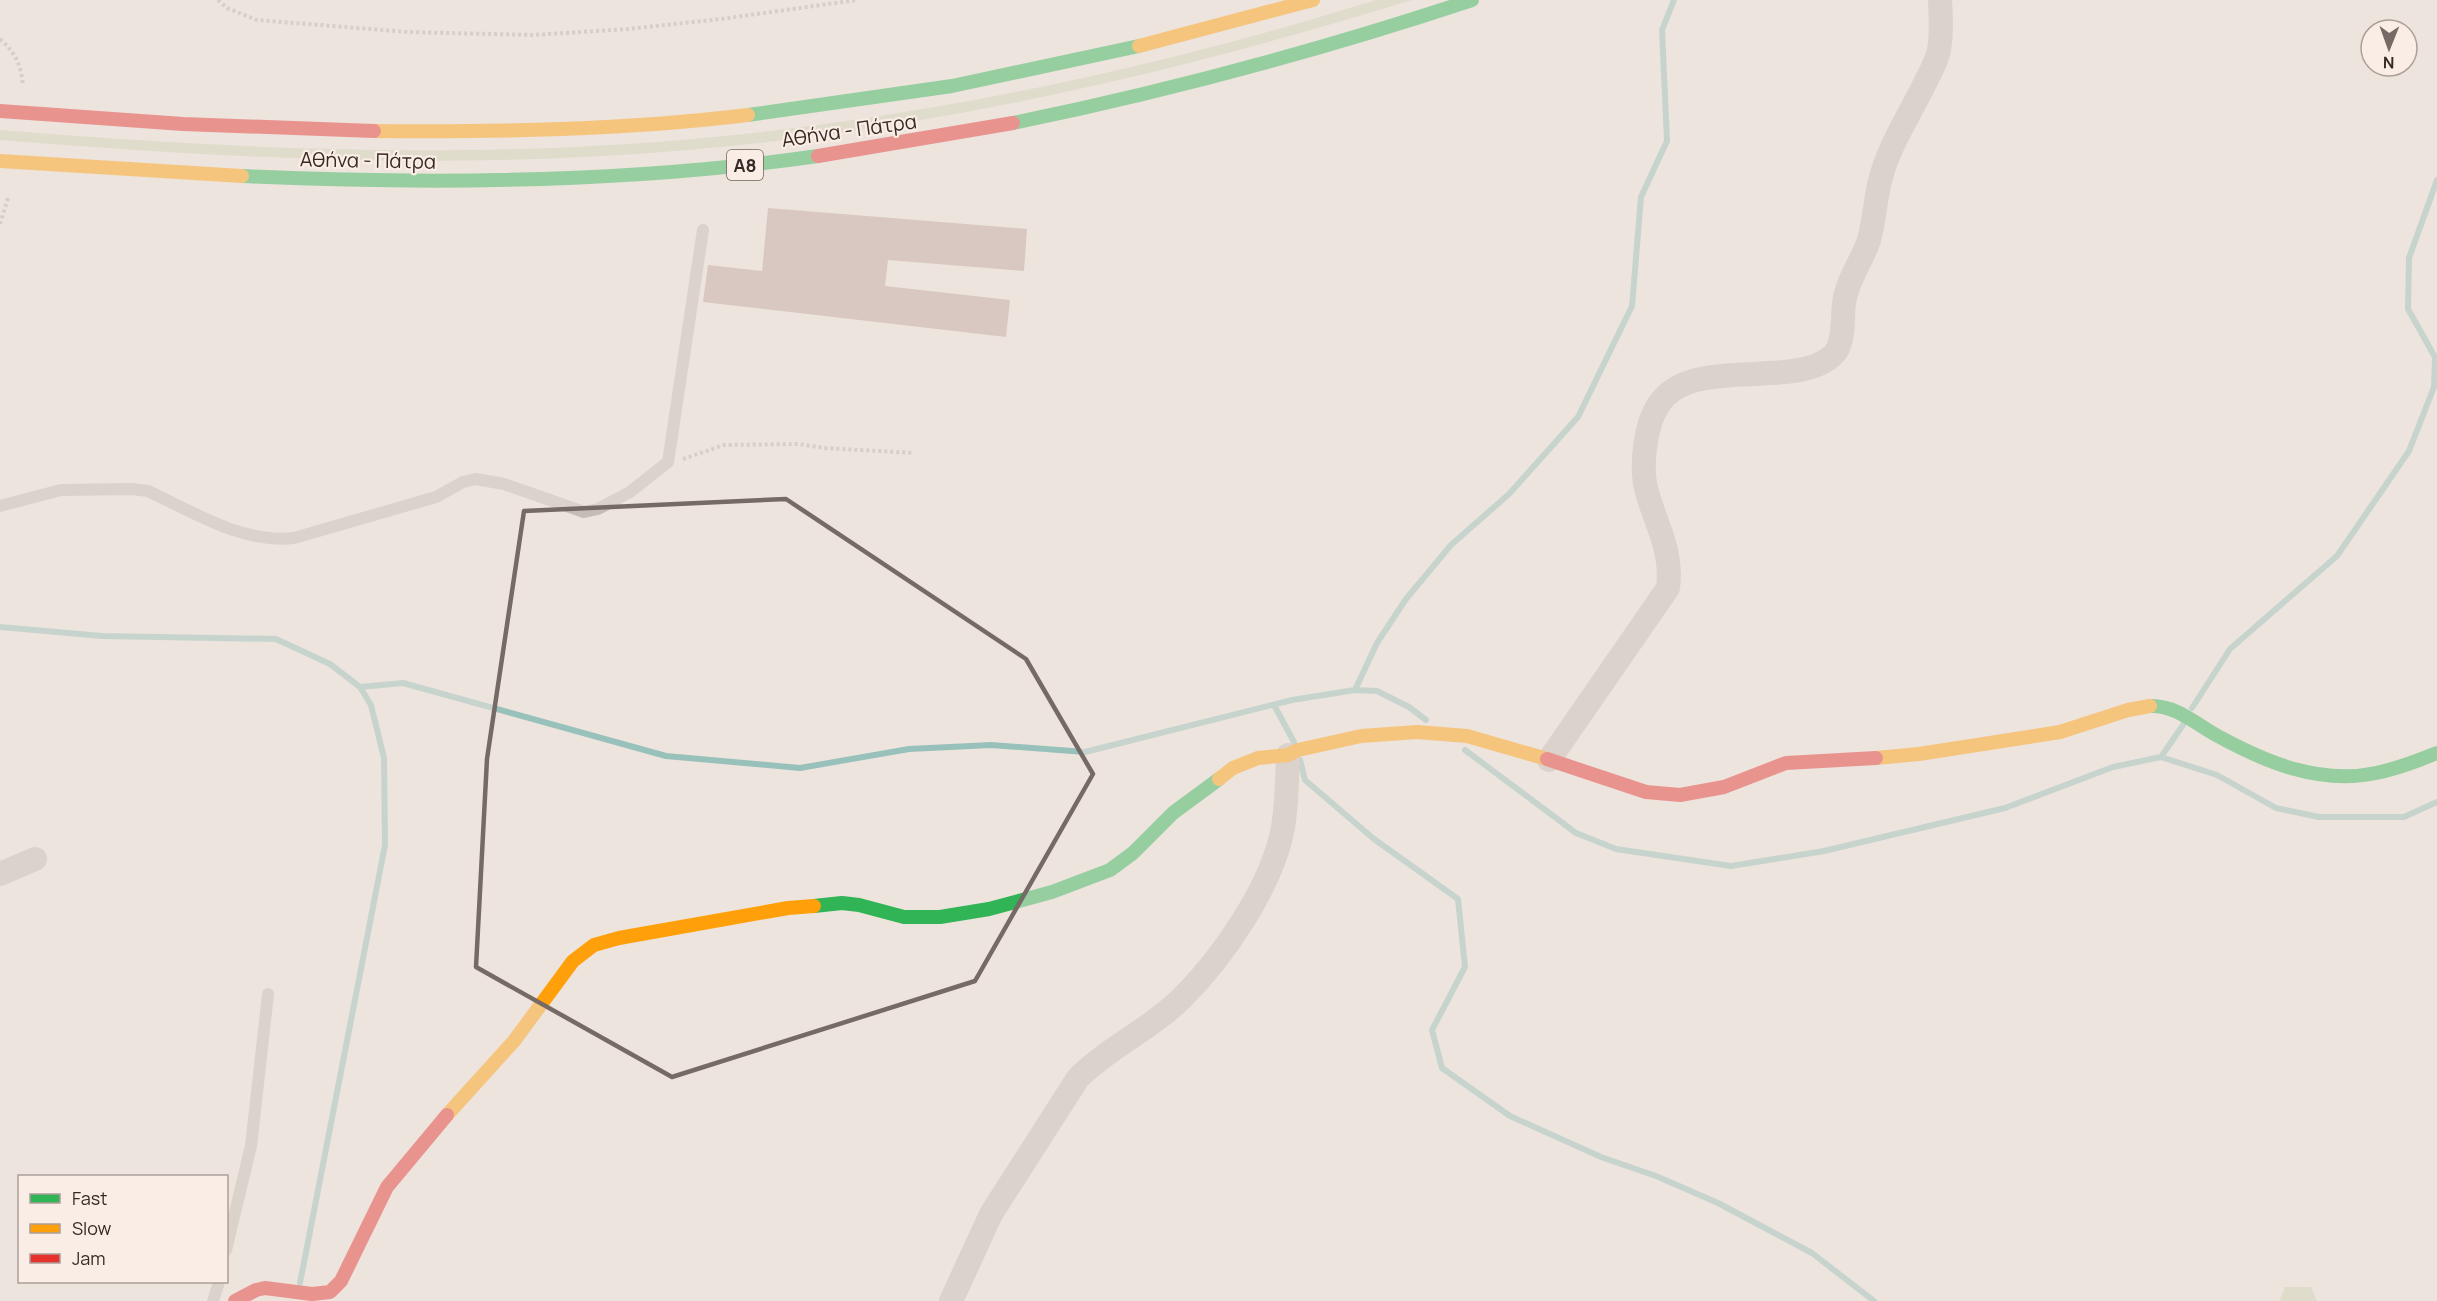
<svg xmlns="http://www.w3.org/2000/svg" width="2437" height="1301" font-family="Manrope,sans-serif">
  <rect width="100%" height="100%" fill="#ede4de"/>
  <path fill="#d1d2b7" d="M1376 0H1412C1176 73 935 129 689 150 459 170 229 159 0 140V130C243 150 490 161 734 135 951 112 1167 65 1376 0Z
    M2285 1287H2311L2317 1301H2279Z"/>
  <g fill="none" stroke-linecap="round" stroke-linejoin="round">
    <path stroke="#99c1bb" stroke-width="6" d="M0 627 102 636 276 639 330 664 360 687 371 705 384 758 385 845 300 1283
      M360 687 403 683 666 756 800 768 909 749 991 745 1085 752 1292 700 1355 690 1377 691 1409 707 1426 720
      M1355 690 1377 643 1406 599 1451 545 1509 494 1578 417 1632 306 1641 197 1667 141 1662 30 1674 0
      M1274 705 1294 742
      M2192 708 2230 649 2337 556 2409 451 2434 387 2435 357 2408 309 2409 258 2437 180
      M1465 750 1576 833 1616 849 1731 866 1824 851 2005 808 2113 767 2161 757 2217 775 2276 808 2319 817H2404L2437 802
      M2161 757 2183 725
      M1300 760 1305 780 1374 839 1458 899 1465 967 1432 1030 1442 1068 1510 1116 1601 1157 1656 1176 1718 1203 1812 1253 1874 1301"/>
  </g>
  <path fill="#c2a49e" d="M768 208 1027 229 1024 271 888 260 885 286 1010 300 1006 337 703 302 708 265 762 271Z"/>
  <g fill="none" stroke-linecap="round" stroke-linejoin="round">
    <path stroke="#beb4b0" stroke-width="4" stroke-dasharray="3 3" stroke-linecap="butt" d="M218 0 227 8 257 20 408 32 533 35 628 29 721 19 857 0
      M0 39C16 53 21 65 23 86
      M0 224 8 198
      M683 459 724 445 798 444 825 448 914 453"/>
    <path stroke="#c6bcb7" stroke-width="12" d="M0 506 61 490 132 489 148 491C193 512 243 544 294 538L436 497 463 482 476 479 504 484 584 512 598 509 630 492 668 462 703 230
      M226 1250 251 1146 268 994
      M213 1301 219 1282"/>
    <path stroke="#c6bcb7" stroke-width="24" d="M1549 760 1668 588C1673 551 1656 525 1647 492 1640 468 1645 424 1659 404 1692 354 1796 391 1833 355 1845 344 1842 318 1844 303 1847 280 1862 261 1869 240 1875 219 1875 198 1881 177 1890 144 1910 114 1925 83 1930 73 1937 61 1939 50 1942 33 1941 17 1940 0
      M0 874 35 859
      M951 1301 991 1214 1078 1078C1109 1047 1151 1029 1182 998 1223 957 1273 885 1283 827 1287 804 1287 779 1288 755"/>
    <path stroke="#30b455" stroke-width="14" d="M748 115 952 86 1139 46
      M1013 123C1169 91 1321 50 1472 0
      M242 176C433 185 628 183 818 156
      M2150 706C2175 705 2195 723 2216 735 2265 762 2319 785 2376 773 2397 769 2417 761 2437 753
      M814 906 842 903 859 905 904 917H940L989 909 1052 892 1110 870 1133 853 1173 813 1219 779"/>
    <path stroke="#ff9f0a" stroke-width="14" d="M1139 46 1313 0
      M374 131C499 132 624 130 748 115
      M0 161 242 176
      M1876 758 1919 754 2060 732 2128 710 2150 706
      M1219 779 1233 768 1258 758 1288 755 1298 750 1361 736 1417 732 1467 736 1547 759
      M447 1115 514 1041 573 961 594 945 619 938 788 908 814 906"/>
    <path stroke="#e5322d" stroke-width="14" d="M0 111 183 124 374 131
      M818 156 1013 123
      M1547 759 1646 792 1680 795 1724 787 1786 763 1876 758
      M235 1301 256 1290 265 1288 312 1294 330 1292 341 1281 387 1187 447 1115"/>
  </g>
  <path d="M0 0H2437V1301H0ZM786 499 1026 659 1093 774 975 981 672 1077 476 967 487 759 524 511Z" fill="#ede4de" fill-opacity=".55" fill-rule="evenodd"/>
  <path fill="none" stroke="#766a66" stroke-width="4.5" stroke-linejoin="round" d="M786 499 1026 659 1093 774 975 981 672 1077 476 967 487 759 524 511Z"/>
  <g text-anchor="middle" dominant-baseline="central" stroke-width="4.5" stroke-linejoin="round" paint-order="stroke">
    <rect fill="#faede5" stroke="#71645f" stroke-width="1.5" x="727" y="150" width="36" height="30" rx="4.5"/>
    <g font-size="18" font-weight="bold" fill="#362926">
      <text x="745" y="165">Α8</text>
    </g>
    <g font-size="20" fill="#362926" stroke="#faede5">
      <text transform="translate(849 130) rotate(-8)">Αθήνα - Πάτρα</text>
      <text transform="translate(368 160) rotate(1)">Αθήνα - Πάτρα</text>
    </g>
  </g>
  <rect x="18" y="1175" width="210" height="108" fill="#faede5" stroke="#ac9f99" stroke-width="1.5"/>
  <rect x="30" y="1194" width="30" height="9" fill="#30b455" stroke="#ac9f99" stroke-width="1.5"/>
  <text x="72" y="1205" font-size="18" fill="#362926">Fast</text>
  <rect x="30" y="1224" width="30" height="9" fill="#ff9f0a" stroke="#ac9f99" stroke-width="1.5"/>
  <text x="72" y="1235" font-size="18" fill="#362926">Slow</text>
  <rect x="30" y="1254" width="30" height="9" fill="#e5322d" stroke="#ac9f99" stroke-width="1.5"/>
  <text x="72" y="1265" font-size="18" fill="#362926">Jam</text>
  <g transform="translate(2389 48) rotate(181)"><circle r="28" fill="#faede5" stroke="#ac9f99" stroke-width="1.5"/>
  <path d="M0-4.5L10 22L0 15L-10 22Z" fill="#766a66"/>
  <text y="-9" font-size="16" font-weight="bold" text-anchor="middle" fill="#362926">N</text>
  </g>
</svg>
